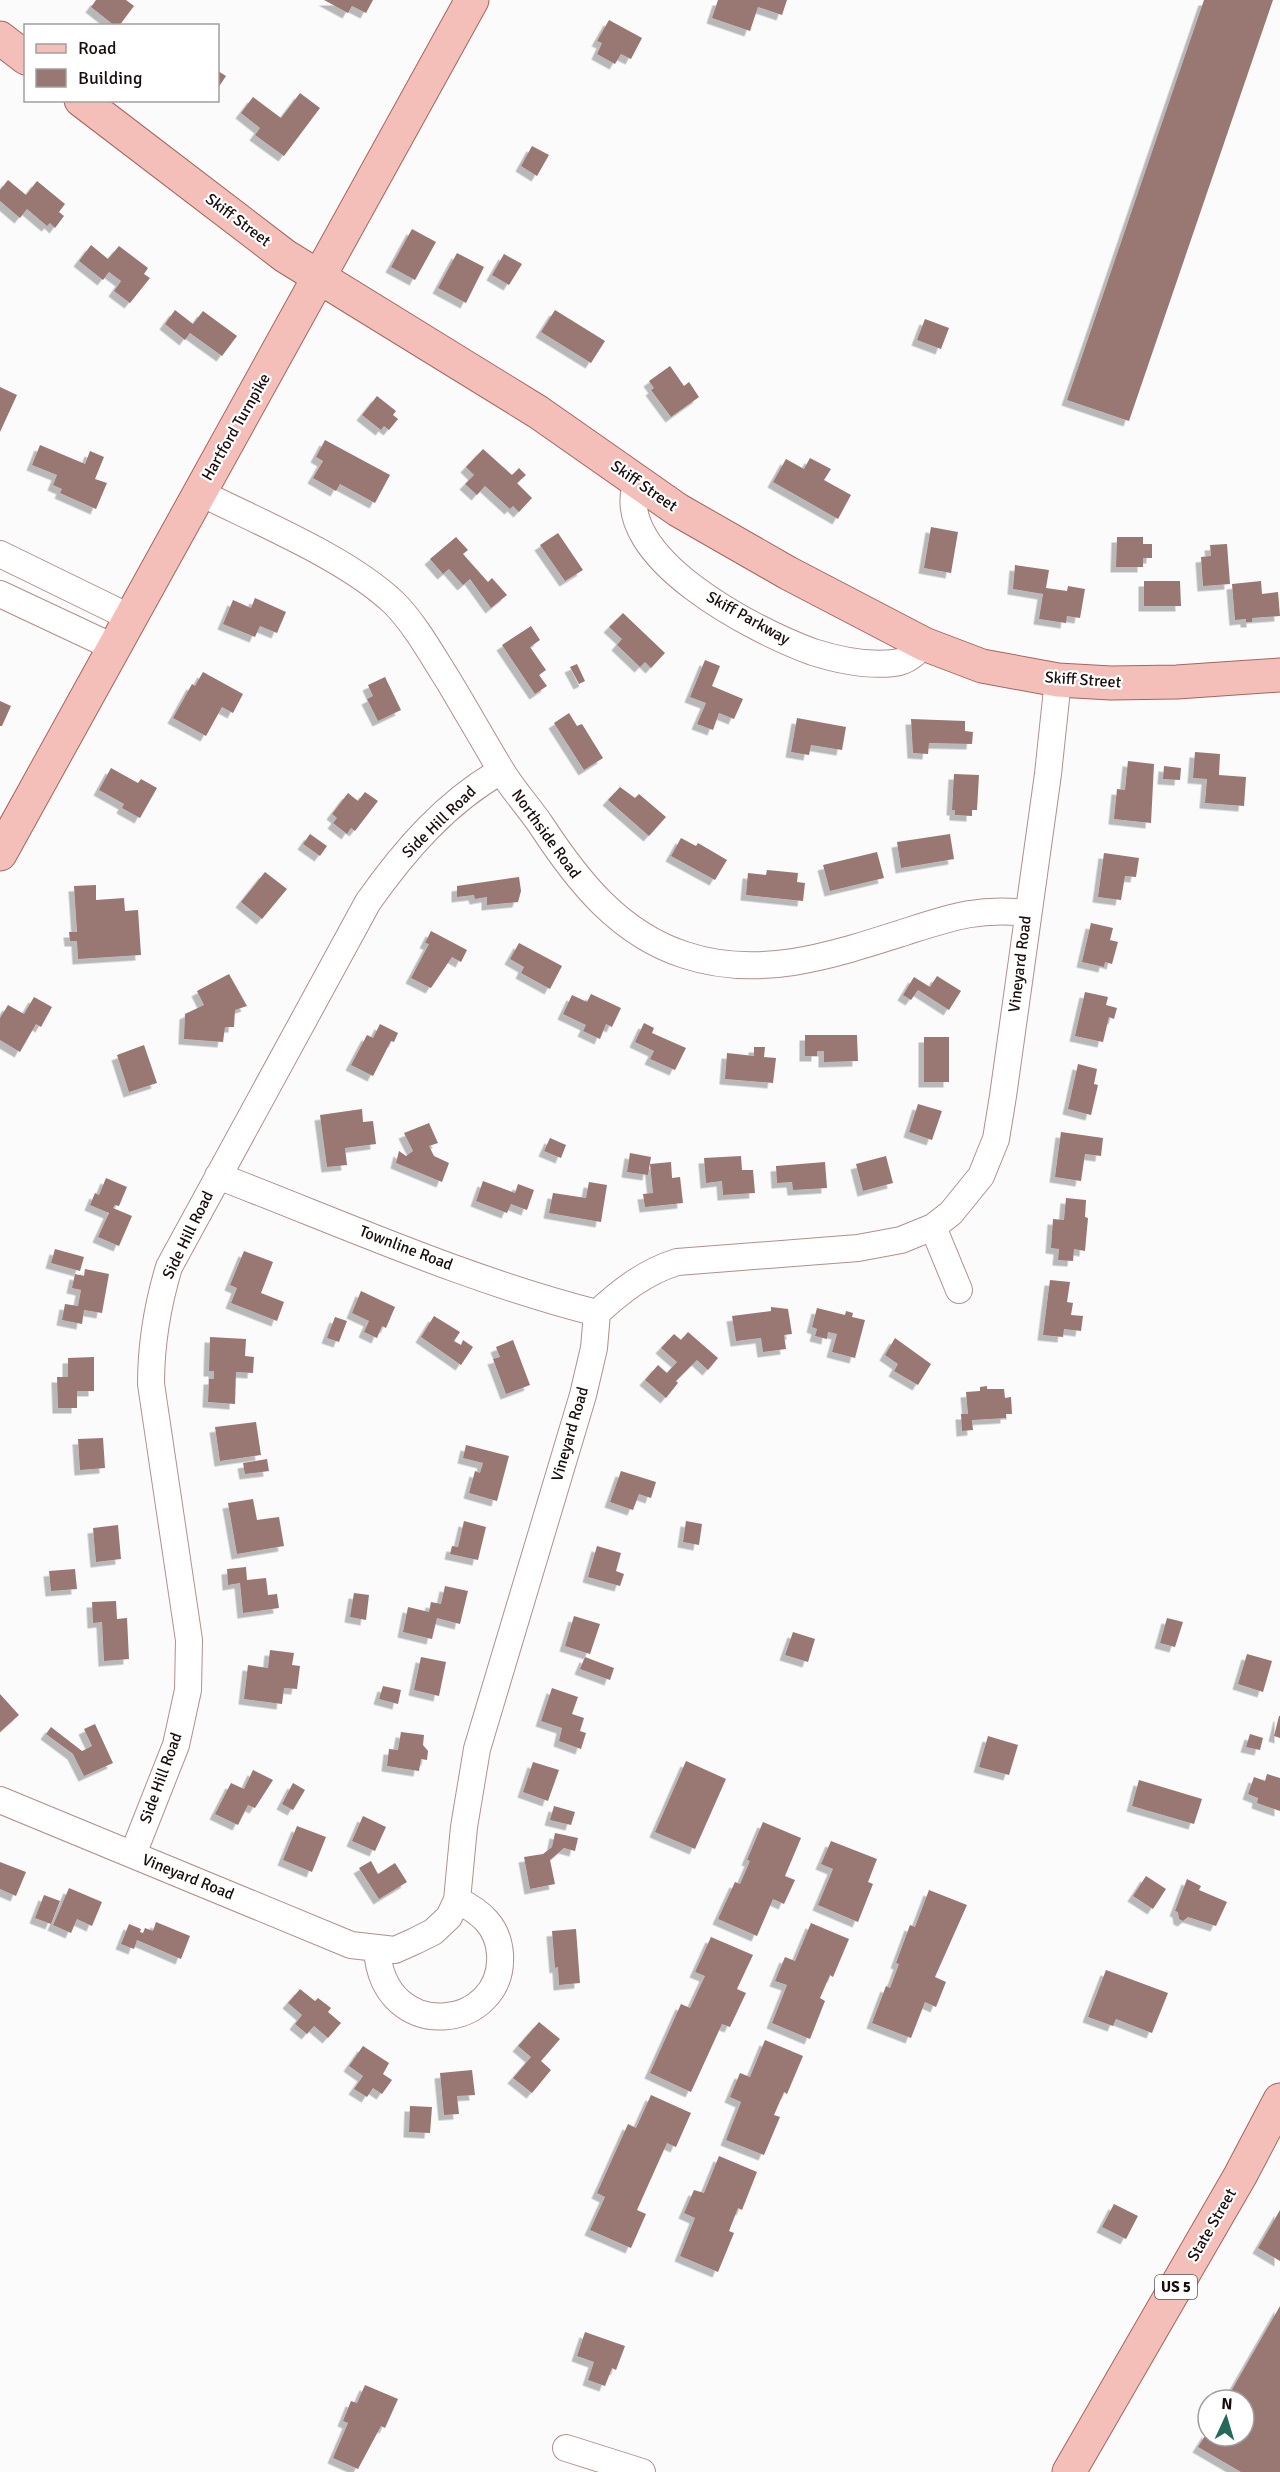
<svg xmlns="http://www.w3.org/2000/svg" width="1280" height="2472" font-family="Signika,sans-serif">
  <defs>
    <filter id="shadow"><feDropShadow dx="-5.5" dy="5.5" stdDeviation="0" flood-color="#0004"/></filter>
  </defs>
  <rect width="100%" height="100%" fill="#fbfbfb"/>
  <path fill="#997772" filter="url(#shadow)" d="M96 0H126L134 6 119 26H115L91 7Z
    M324 0H373L366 13 352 6 348 13Z
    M718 0H787L782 15 758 7 750 31 712 18Z
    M1204 0H1273L1129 421 1067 400Z
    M609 20 642 38 631 59 621 54 615 64 597 54 602 43 597 41Z
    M218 71 226 76 218 88Z
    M300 93 320 108 284 156 255 135 260 128 241 113 253 97 281 118Z
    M532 146 549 155 537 176 521 166Z
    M8 180 26 195 37 181 65 204 59 212 64 216 55 228 50 223 47 226 27 209 20 218 0 201V190Z
    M412 229 436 242 415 280 391 267Z
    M91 245 108 259 119 246 148 268 144 274 150 278 130 303 114 291 121 281 109 272 103 280 79 261Z
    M457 253 484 267 466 303 438 288Z
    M504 254 522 264 509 285 492 275Z
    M175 310 193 324 203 311 237 336 222 356 190 333 185 340 165 324Z
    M555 310 605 341 591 363 541 332Z
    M925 319 949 328 941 349 917 340Z
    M670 366 684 386 689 382 699 397 671 417 651 390 654 388 649 381Z
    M0 387 17 395 0 432Z
    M377 396 396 411 393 415 398 419 389 430 384 426 381 430 362 415Z
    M325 440 390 475 375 503 340 484 336 491 313 478 323 461 316 457Z
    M40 445 85 464 90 451 104 457 95 479 107 483 96 509 60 493 62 489 53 485 57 475 32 465Z
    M483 449 512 475 519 468 526 475 517 483 532 498 519 512 513 506 510 509 485 486 477 495 465 484 474 475 466 467Z
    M810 458 831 469 824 480 851 495 838 519 773 482 786 459 804 469Z
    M931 527 958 532 951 573 924 568Z
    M558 533 583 570 565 581 540 545Z
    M456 537 468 550 463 554 488 582 492 578 507 595 491 608 470 579 463 585 449 569 443 574 430 559Z
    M1117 537H1143V544H1152V558H1143V567H1116Z
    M1227 544 1230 584 1203 586 1201 557 1211 556 1210 545Z
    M1015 565 1049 570 1046 588 1067 591 1068 586 1085 589 1080 618 1067 616 1066 623 1039 619 1043 594 1013 589Z
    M1144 581H1180L1181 606H1144Z
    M1261 581 1262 594 1278 592 1280 616 1252 618V622H1246V619L1235 620 1232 584Z
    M255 598 286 612 277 633 260 626 255 637 223 624 233 600 251 608Z
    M623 613 665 653 651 668 645 662 640 667 617 645 622 639 609 627Z
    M531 626 540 640 530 647 546 670 539 675 547 686 535 694 502 645Z
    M705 660 720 666 712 686 743 699 734 719 719 713 713 730 697 724 706 703 690 697Z
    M577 664 585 681 579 684 570 667Z
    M203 672 243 694 233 713 222 707 206 736 173 718 192 684 195 686Z
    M385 677 401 710 378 721 367 699 373 696 368 685Z
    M0 701 11 706 2 726H0Z
    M569 713 577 726 582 724 603 758 584 770 554 723Z
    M797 718 846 727 842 750 811 745 809 755 791 752Z
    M911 719 965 721V731L973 732 972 744 929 743 928 754 913 753Z
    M1195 752 1220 754 1219 775 1246 777 1244 806 1205 803 1207 779 1193 778Z
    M1128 761 1154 764 1151 823 1114 819 1117 789 1125 790Z
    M1164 766 1181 768 1180 780 1163 779Z
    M111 768 138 783 141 779 157 788 140 818 122 808 124 804 99 790Z
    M954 774 979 775 977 810H972V816L955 815V810H952Z
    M620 787 635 798 639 794 666 817 649 836 608 800Z
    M365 792 378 801 355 831 351 828 347 834 333 823 337 818 332 814 348 793 358 801Z
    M310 834 327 846 320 856 303 844Z
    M950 834 954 859 901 868 897 842Z
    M681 838 696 846 698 843 727 860 715 880 671 856Z
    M877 852 884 878 830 891 823 865Z
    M1104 853 1139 858 1136 877 1125 876 1121 900 1098 897Z
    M767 870 798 873 797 882 805 883 803 901 746 895 748 873 766 875Z
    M265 872 287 889 262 919 241 902Z
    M519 877 521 891 518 902 487 905V897L475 899 474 895 457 897V886Z
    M96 885V900L124 898 125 911 138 910 141 955 78 959 77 941H70L69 932H77L74 886Z
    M1091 923 1113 928 1110 940 1118 942 1112 964 1105 962 1104 967 1082 962Z
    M431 931 467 950 461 962 452 957 431 988 411 978 429 944 425 943Z
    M519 943 562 966 550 989 521 973 524 967 510 959Z
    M229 974 247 1006 235 1010 234 1027H225L223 1042 184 1039 185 1014 204 1005 197 991Z
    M937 976 961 991 949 1010 918 990 911 1000 903 995 914 977 930 987Z
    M1085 992 1108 997 1106 1005 1117 1008 1114 1019 1109 1017 1103 1042 1075 1036Z
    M591 994 621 1008 612 1027 606 1024 600 1039 583 1031 586 1025 563 1014 572 995 587 1002Z
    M34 997 52 1007 41 1027 36 1024 20 1052 0 1040V1018L8 1005 24 1014Z
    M644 1023 654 1028 652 1033 686 1048 675 1070 650 1059 654 1051 635 1042Z
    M380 1024 398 1033 394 1042 391 1041 373 1076 351 1065 367 1035 373 1038Z
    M805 1035H857L858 1061 824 1062V1051H817V1056H805Z
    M924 1037H949V1082H924Z
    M144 1045 157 1083 129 1092 117 1055Z
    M754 1047H765L764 1057 776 1058 773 1083 725 1079 727 1053 754 1056Z
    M1078 1064 1097 1069 1094 1084 1098 1085 1091 1115 1068 1109Z
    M918 1104 942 1111 932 1140 909 1132Z
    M362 1109 363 1122 373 1121 376 1144 345 1148 347 1165 327 1167 320 1115Z
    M429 1123 438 1143 429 1146 434 1156 449 1163 442 1182 396 1163 399 1151 406 1156 413 1151 404 1133Z
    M1061 1132 1103 1138 1101 1156 1085 1154 1081 1181 1055 1177Z
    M550 1138 566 1145 561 1158 544 1151Z
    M630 1153 651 1157 648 1175 627 1172Z
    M741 1156 742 1170H753L755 1193 723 1195 722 1181 706 1183 704 1158Z
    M886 1156 893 1183 863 1191 856 1164Z
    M671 1162 672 1178 680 1177 683 1203 645 1207 643 1194 653 1193 650 1164Z
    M825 1162 827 1188 793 1190 792 1182 777 1183 776 1166Z
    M106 1178 127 1187 119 1206 115 1205 113 1208 132 1216 119 1246 98 1237 109 1213 90 1205 95 1193 99 1195Z
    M483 1181 515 1193 518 1184 534 1190 527 1210 511 1204 507 1213 476 1201Z
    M589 1182 607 1185 601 1222 549 1213 553 1193 586 1198Z
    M1066 1198 1086 1200 1085 1217 1088 1218 1085 1251 1074 1249 1073 1261 1058 1260 1059 1249 1051 1248 1053 1219 1064 1220Z
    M55 1249 84 1257 80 1271 51 1263Z
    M244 1251 273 1262 261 1293 284 1302 277 1321 231 1303 237 1288 230 1285Z
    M85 1269 109 1274 102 1313 84 1310 82 1324 62 1320 65 1304 78 1306 81 1290 72 1288 75 1274 84 1276Z
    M1050 1280 1070 1282 1067 1302 1073 1303 1071 1315 1083 1316 1081 1331 1064 1329 1063 1337 1043 1335Z
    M361 1291 395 1307 386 1328 382 1326 377 1338 364 1332 369 1321 352 1313Z
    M771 1307 788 1309 792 1334 784 1335 786 1349 763 1352 761 1338 736 1341 732 1316 771 1311Z
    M817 1308 845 1315 846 1311 853 1313 852 1317 865 1320 855 1358 832 1352 837 1334 828 1332 827 1339 815 1336 817 1329 812 1327Z
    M434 1316 460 1332 454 1341 461 1345 463 1340 473 1347 461 1365 421 1337Z
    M335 1317 347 1321 339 1342 327 1338Z
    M688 1332 718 1358 708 1370 697 1360 676 1381 678 1383 666 1398 645 1380 658 1365 667 1373 677 1362 661 1348 674 1334 681 1340Z
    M210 1337 246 1339 245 1356 254 1357 253 1373 236 1372 235 1404 208 1402 209 1379H214V1371H209Z
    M895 1338 931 1364 918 1385 894 1371 898 1364 885 1355Z
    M513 1340 530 1385 506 1394 493 1359 500 1357 496 1347Z
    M94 1357V1391H77V1408H58L57 1377H68V1358Z
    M987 1386V1389H1004L1005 1398 1011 1397 1012 1414H1006V1418L972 1420 973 1430 962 1431 961 1414H968L966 1392 980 1391V1387Z
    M256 1422 261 1455 220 1461 215 1427Z
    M103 1438 105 1468 80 1470 78 1439Z
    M466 1445 509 1456 497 1501 469 1493 475 1471 480 1473 483 1463 463 1458Z
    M267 1459 269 1471 245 1474 243 1463Z
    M621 1471 656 1482 651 1498 639 1494 633 1510 610 1502Z
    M253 1499 257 1520 279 1517 284 1546 237 1554 228 1503Z
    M464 1521 486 1527 478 1560 450 1554 452 1546 458 1547Z
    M686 1521 702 1524 699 1545 683 1542Z
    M118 1525 121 1559 96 1562 93 1528Z
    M597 1546 621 1553 616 1571 624 1574 620 1586 588 1577Z
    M246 1567 247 1580 266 1578 268 1595 277 1594 279 1608 243 1613 240 1583 228 1585 227 1569Z
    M75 1569 77 1589 51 1591 49 1571Z
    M445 1586 468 1591 460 1624 437 1618 432 1639 403 1632 408 1607 429 1612 431 1602 441 1604Z
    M354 1593 369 1595 366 1620 350 1617Z
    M116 1601 117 1619 127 1618 129 1659 104 1661 102 1622 93 1623 92 1602Z
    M574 1616 600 1624 590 1654 565 1646Z
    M1167 1618 1183 1622 1175 1647 1160 1643Z
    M793 1632 815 1639 808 1662 785 1655Z
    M270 1650 294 1653 292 1665 300 1666 297 1689 284 1688 282 1704 244 1699 248 1665 268 1668Z
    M1247 1654 1272 1661 1263 1692 1238 1684Z
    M421 1657 446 1662 439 1696 414 1690Z
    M585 1657 614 1668 610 1680 580 1669Z
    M383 1686 401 1690 398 1704 379 1699Z
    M552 1688 578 1697 572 1714 584 1718 580 1731 586 1733 581 1749 559 1741 562 1728 541 1721Z
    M0 1694 19 1715 0 1732Z
    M1279 1716H1280V1738L1274 1736Z
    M95 1724 113 1763 84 1776 73 1754 46 1734 51 1727 82 1751 92 1746 84 1729Z
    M401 1732 424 1735 423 1745 428 1751 427 1760 421 1759 419 1771 387 1766 389 1749 398 1750Z
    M1250 1734 1263 1738 1260 1750 1246 1747Z
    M988 1736 1018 1745 1009 1775 979 1767Z
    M686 1761 726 1779 695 1849 655 1832Z
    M533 1762 559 1770 548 1801 523 1792Z
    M253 1770 273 1780 255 1808 248 1805 238 1825 215 1814 231 1783 244 1789Z
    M1267 1774 1280 1778V1811L1257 1803 1258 1798 1248 1794 1254 1777 1265 1781Z
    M1139 1780 1202 1799 1194 1824 1132 1806Z
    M293 1783 305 1790 293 1810 282 1804Z
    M554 1806 575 1812 571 1825 550 1820Z
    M363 1816 386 1827 375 1851 352 1841Z
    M763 1822 801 1838 785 1876 795 1880 784 1904 773 1899 757 1936 718 1919 735 1882 740 1884 750 1861 747 1860Z
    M297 1826 326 1837 312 1872 283 1860Z
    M555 1833 578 1838 575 1851 564 1848 550 1860 555 1884 530 1889 524 1857 543 1854 552 1847Z
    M831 1841 877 1859 868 1882 873 1884 858 1922 818 1905 833 1869 821 1864Z
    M371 1861 378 1874 395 1863 407 1882 379 1899 359 1868Z
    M0 1862 26 1872 16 1896 0 1889Z
    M1146 1876 1166 1889 1153 1909 1133 1896Z
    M1187 1879 1201 1886 1199 1890 1227 1902 1216 1926 1188 1917 1183 1921 1179 1919 1178 1912 1175 1911Z
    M69 1888 102 1902 92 1926 77 1919 71 1933 53 1925Z
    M929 1890 967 1905 935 1977 946 1982 936 2007 925 2002 911 2038 872 2023 886 1986 890 1988 899 1964 896 1963 910 1925 915 1927Z
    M44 1895 60 1901 51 1924 35 1918Z
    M156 1922 190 1936 181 1959 137 1940 134 1949 121 1944 129 1924 141 1929 140 1932 143 1933 145 1928 153 1931Z
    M811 1923 849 1939 833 1977 830 1975 820 1998 825 2001 810 2039 772 2023 787 1985 775 1981 785 1957 795 1961Z
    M576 1929 580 1983 559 1985 558 1967 555 1968 552 1931Z
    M711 1937 753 1955 737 1989 746 1993 730 2027 722 2024 691 2092 650 2073 681 2004 690 2008 705 1976 695 1972Z
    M1106 1970 1168 1993 1152 2033 1116 2019 1113 2026 1088 2017Z
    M300 1989 315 2001 318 1998 331 2008 328 2012 341 2023 328 2038 314 2026 307 2034 295 2024 302 2015 288 2003Z
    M539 2022 560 2039 541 2061 551 2070 532 2093 513 2078 531 2057 518 2046Z
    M765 2040 803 2056 787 2094 784 2092 774 2115 780 2117 764 2155 726 2140 741 2102 730 2097 740 2073 750 2077Z
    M363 2046 389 2063 383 2074 392 2080 382 2094 373 2088 367 2097 354 2089 363 2076 349 2066Z
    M472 2070 475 2095 457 2096 459 2114 444 2115 440 2073Z
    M651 2095 691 2113 676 2147 667 2143 637 2210 646 2214 631 2248 590 2230 605 2197 597 2193 628 2124 636 2128Z
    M410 2106 432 2107 430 2133 409 2132Z
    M719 2156 757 2172 742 2210 738 2208 729 2231 734 2233 718 2272 680 2256 695 2218 684 2213 694 2190 704 2193Z
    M1114 2204 1138 2216 1126 2239 1102 2227Z
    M1280 2210V2261L1258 2248Z
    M1280 2306V2472H1241L1198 2447 1208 2431V2436H1244V2400H1226Z
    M585 2332 625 2346 616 2370 612 2368 605 2386 588 2380 594 2362 577 2356Z
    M365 2385 398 2399 385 2428 381 2426 358 2469 333 2458 348 2423 343 2421 351 2401 357 2403Z"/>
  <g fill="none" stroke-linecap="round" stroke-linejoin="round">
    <g stroke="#b38f8a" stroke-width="28">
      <path id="minor" d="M637 482C609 557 757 632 813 652 838 660 868 666 894 663 907 662 916 653 924 644
        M199 492C258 522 347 558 394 603 415 624 432 655 448 680 466 710 483 740 501 770 512 789 528 806 541 825 577 880 619 934 685 955 760 980 833 955 905 932 949 918 979 907 1027 913
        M0 554 129 617
        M0 594 113 647
        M218 1176C343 1224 467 1280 597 1313
        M933 1227 959 1290
        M0 1800 351 1945 395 1950 415 1941 433 1932 449 1917 457 1900 464 1827 477 1749 583 1395 594 1348 597 1313C621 1291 645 1272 677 1262L858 1248 901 1240 933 1227 951 1213 981 1176 996 1139 1003 1096 1048 774 1058 680
        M133 1854 176 1745 188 1690 189 1640 151 1384C151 1343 157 1307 169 1267L368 902C404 851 446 802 501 771
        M377 1950C384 2046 505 2030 500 1954 498 1926 481 1912 457 1900
        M566 2448 642 2472"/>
    </g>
    <g stroke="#a4655e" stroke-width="35">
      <path id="major" d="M0 38 26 58
        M81 100 285 256 538 412 678 510 788 573 924 644 982 666 1058 680 1111 683 1177 682 1280 675
        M0 854C156 569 316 286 472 0
        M1069 2472 1240 2176 1280 2100"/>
    </g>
    <use href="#minor" stroke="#fff" stroke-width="26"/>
    <use href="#major" stroke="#f5bfb9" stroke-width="33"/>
  </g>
  <g text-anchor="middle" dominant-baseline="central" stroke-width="4.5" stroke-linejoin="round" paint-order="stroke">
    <rect fill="#fff" stroke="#5e5654" stroke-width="1.5" x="1155" y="2275" width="42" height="24" rx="4.5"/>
    <g font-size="15" font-weight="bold" fill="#190d0b">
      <text x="1176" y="2287">US 5</text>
    </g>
    <g font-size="16" fill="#190d0b" stroke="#fff">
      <text transform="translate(238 220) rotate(37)">Skiff Street</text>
      <text transform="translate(236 427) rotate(-60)">Hartford Turnpike</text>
      <text transform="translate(644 486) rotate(35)">Skiff Street</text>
      <text transform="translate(748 618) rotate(29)">Skiff Parkway</text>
      <text transform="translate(1083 680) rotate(4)">Skiff Street</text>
      <text transform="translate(439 822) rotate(-44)">Side Hill Road</text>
      <text transform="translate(546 834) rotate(54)">Northside Road</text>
      <text transform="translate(1020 964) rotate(-83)">Vineyard Road</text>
      <text transform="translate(188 1235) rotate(-64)">Side Hill Road</text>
      <text transform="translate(406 1248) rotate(21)">Townline Road</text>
      <text transform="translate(570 1434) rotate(-74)">Vineyard Road</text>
      <text transform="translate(161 1778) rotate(-70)">Side Hill Road</text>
      <text transform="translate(188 1877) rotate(22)">Vineyard Road</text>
      <text transform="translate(1212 2225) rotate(-60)">State Street</text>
    </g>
  </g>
  <rect x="24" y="24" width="195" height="78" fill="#ffffff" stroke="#a39e9d" stroke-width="1.5"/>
  <rect x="36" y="44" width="30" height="9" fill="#f5bfb9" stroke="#a39e9d" stroke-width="1.5"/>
  <text x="78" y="54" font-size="18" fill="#190d0b">Road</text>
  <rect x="36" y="69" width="30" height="18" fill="#997772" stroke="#a39e9d" stroke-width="1.5"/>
  <text x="78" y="84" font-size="18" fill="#190d0b">Building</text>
  <g transform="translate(1226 2418) rotate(4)"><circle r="28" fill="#ffffff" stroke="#a39e9d" stroke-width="1.5"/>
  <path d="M0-4.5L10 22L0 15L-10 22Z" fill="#25695b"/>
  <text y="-9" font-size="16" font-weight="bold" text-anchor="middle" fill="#190d0b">N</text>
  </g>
</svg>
